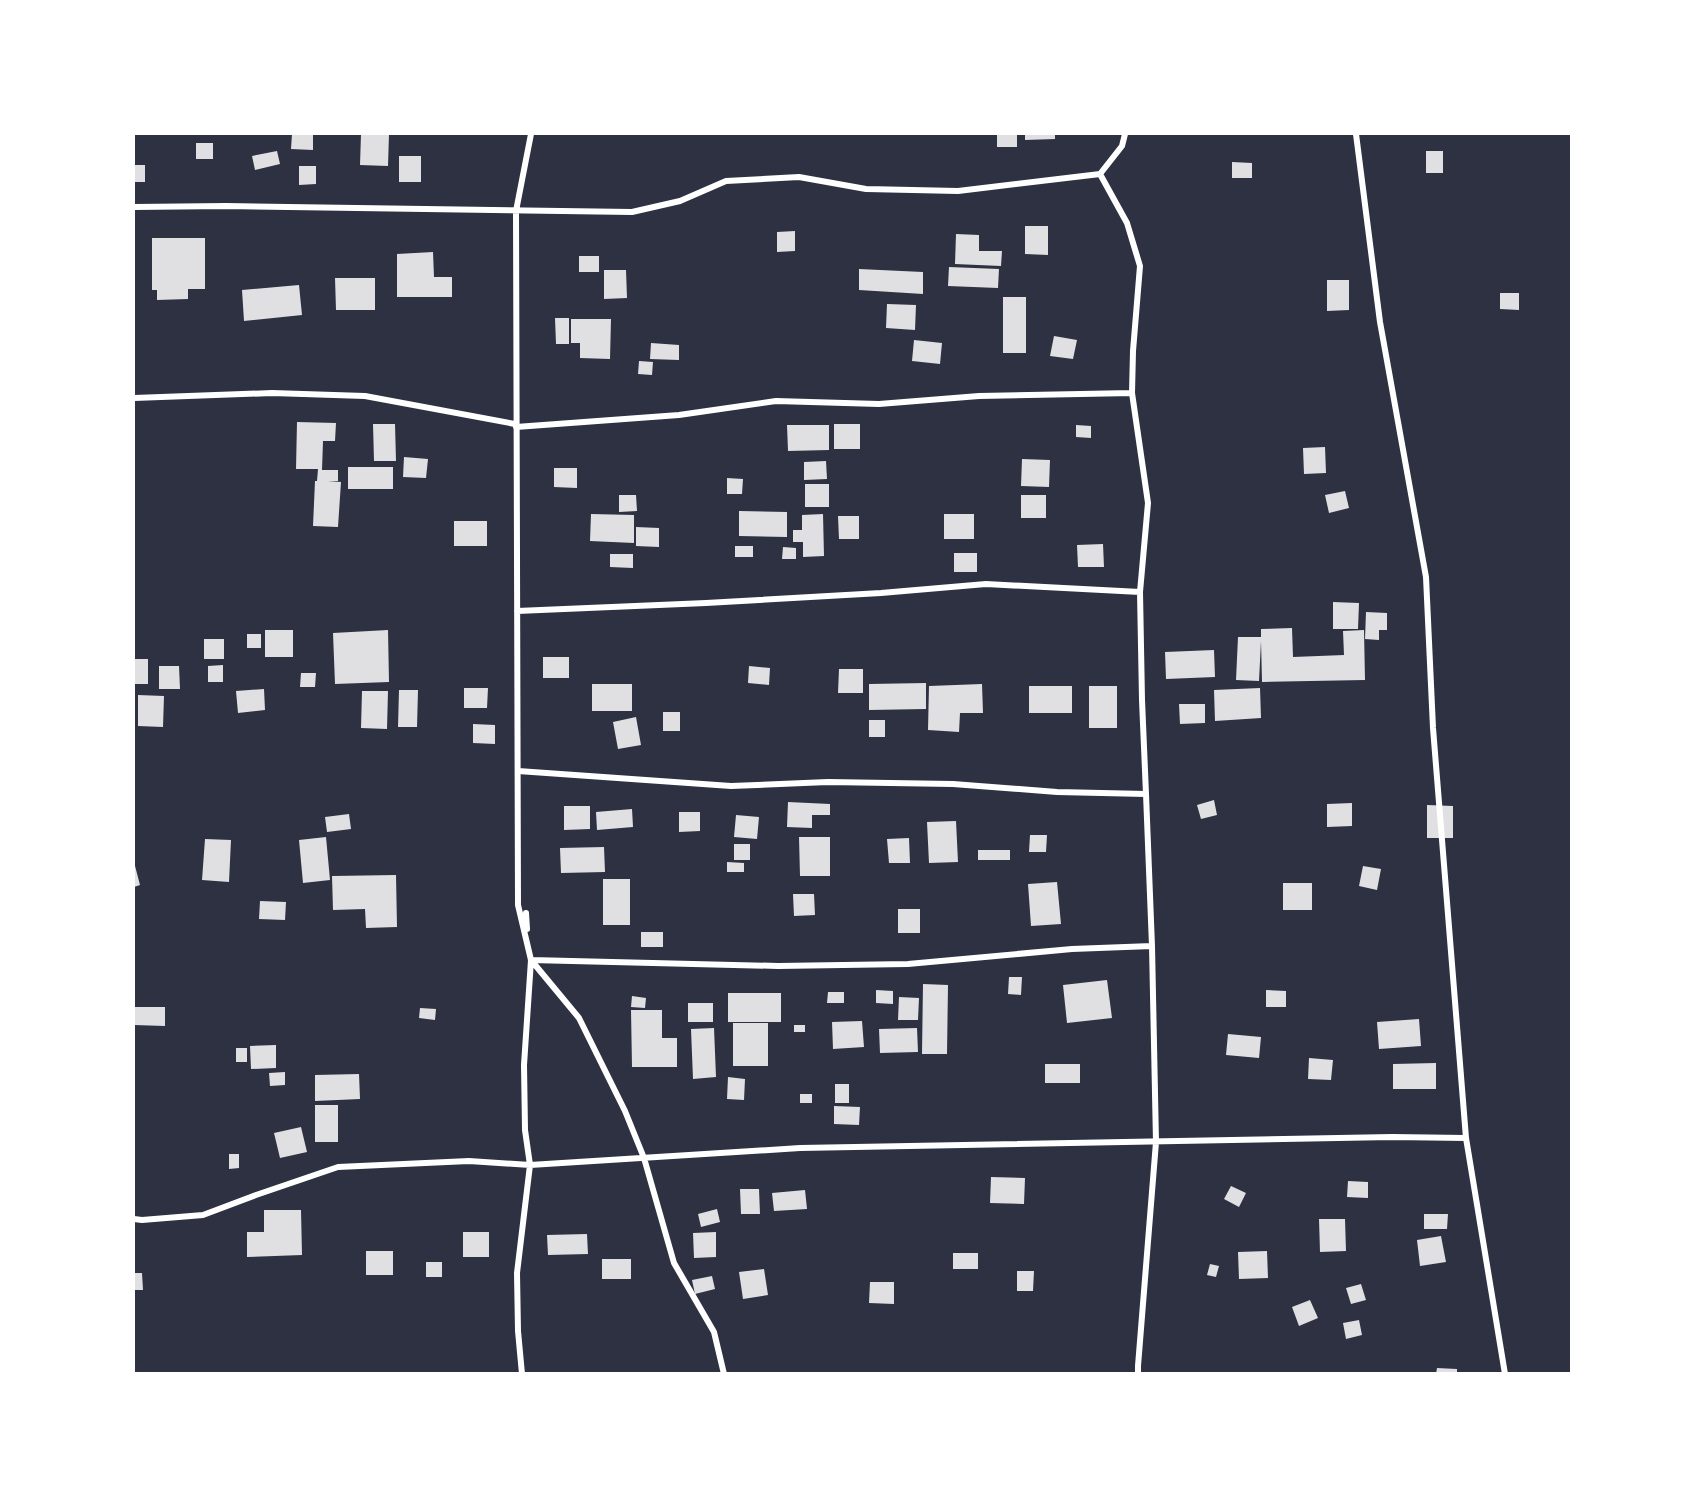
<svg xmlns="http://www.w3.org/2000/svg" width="1705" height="1507" font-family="'Nunito Sans',sans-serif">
  <rect width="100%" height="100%" fill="#2d3142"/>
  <path fill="#e0e0e3" d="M292 134H313V150L291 149Z
    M361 134H389L388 166 360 165Z
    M997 134H1017V147H997Z
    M1025 134H1055V139L1025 140Z
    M196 143H213V159H196Z
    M277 151 280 164 255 170 252 156Z
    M1426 151H1443V173H1426Z
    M399 156H421V182H399Z
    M1232 162 1252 163V178H1232Z
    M134 165H145V182H134Z
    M299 166H316V184L299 185Z
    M1025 226H1048V255L1025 254Z
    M795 231V251L777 252V232Z
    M956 234 979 235V251H1002L1001 266 955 264Z
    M152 238H205V289H188V299L157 300V290H152Z
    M433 252 434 277H452V297H397V254Z
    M579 256H599V272H579Z
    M949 267 999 269 998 288 948 286Z
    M859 269 923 272V294L859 290Z
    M604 270H626L627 298 604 299Z
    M335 278H375V310H336Z
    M1327 280H1349V310L1327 311Z
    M299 285 302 315 244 321 242 290Z
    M1500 293H1519V310L1500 309Z
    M1003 297H1026V353H1003Z
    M887 304 916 305 915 330 886 328Z
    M555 318H569V344H556Z
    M571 319H611L610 359 580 358V343H571Z
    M1054 336 1077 340 1073 359 1050 356Z
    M914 340 942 343 940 364 912 361Z
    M651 343 679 345V360L650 359Z
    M639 361 653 362 652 375 638 374Z
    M297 422 336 423 335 441H323L322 470H338V481H328L341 482 338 527 313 526 315 481H317L318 469H296Z
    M373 424H395L396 461H374Z
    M834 424H860V449H834Z
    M787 425H829V450L788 451Z
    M1076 425 1091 426V438L1076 437Z
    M1325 447 1326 473 1304 474 1303 448Z
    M404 457 428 459 426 478 403 477Z
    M1022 459 1050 460 1049 487 1021 486Z
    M826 461 827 479 804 480V462Z
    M348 467H393V489H348Z
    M554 468H577V488L554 487Z
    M727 478 743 479 742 494H727Z
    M805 484H829V507H805Z
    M1345 491 1349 508 1329 513 1325 495Z
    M619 495H636L637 511 619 512Z
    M1021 495H1046V518H1021Z
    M739 511 787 512V537L739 536Z
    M591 514 634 515V543L590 541Z
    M823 514 824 556 803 557V542H793V530H802V515Z
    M944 514H974V539H944Z
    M838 516H859V539H839Z
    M454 521H487V546H454Z
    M636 527 659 528V547L636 546Z
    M1103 544 1104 567H1078L1077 545Z
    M735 546H753V557H735Z
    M783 547 796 548V559H782Z
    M954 553H977V572H954Z
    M610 554H633V568L610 567Z
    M1333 602 1359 603 1358 629H1333Z
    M1366 612 1387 613V630H1379V640L1365 639Z
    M1292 628 1293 657 1344 655 1343 631 1364 630 1365 680 1262 682 1261 641 1259 681 1236 680 1238 637H1261V629Z
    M265 630H293V657H265Z
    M388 630 389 682 335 684 333 633Z
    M247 634H261V648H247Z
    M204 639H224V659H204Z
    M1214 650 1215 677 1166 679 1165 652Z
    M543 657H569V678H543Z
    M134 659H148V684H134Z
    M223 665V682H208V666Z
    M159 666H179L180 689H159Z
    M749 666 770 668 769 685 748 683Z
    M839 669H863V693H838Z
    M301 673H316L315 687H300Z
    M926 683V709L869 710V684Z
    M592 684H632V711H592Z
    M982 684 983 713H960L959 732 928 730 929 686Z
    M1029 686H1072V713H1029Z
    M1089 686H1117V728H1089Z
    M464 688H488L487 708H464Z
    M1260 688 1261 718 1215 721 1214 690Z
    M264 689 265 710 238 713 236 691Z
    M399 690H418L417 727H398Z
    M362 691H388L387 729 361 728Z
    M138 695 164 696 163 727 138 726Z
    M1179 704H1205V723L1180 724Z
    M663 712H680V731H663Z
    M636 717 641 745 618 749 613 722Z
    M869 720H885V737H869Z
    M473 724 495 725V744L473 743Z
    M1214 800 1217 815 1201 819 1197 805Z
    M788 802 830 804V815H812V828L787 827Z
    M1352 803V826L1327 827V804Z
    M1427 805 1453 806V838H1427Z
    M564 806H590V829L564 830Z
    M632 809 633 827 597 830 596 812Z
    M679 812H700V831L679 832Z
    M349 814 351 829 327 832 325 817Z
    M736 815 759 817 757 839 734 837Z
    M956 821 958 862 929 863 927 822Z
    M1030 835H1047L1046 852H1029Z
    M326 837 330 880 303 883 299 840Z
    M799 837H830V876H800Z
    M909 838 910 863H889L887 839Z
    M205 839 231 840 229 882 202 880Z
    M734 844H750V860H734Z
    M604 847 605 872 561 873 560 848Z
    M978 850H1010V860H978Z
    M134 862 140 885 134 887Z
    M727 862 744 863V872H727Z
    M1363 866 1381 869 1377 890 1359 886Z
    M396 875 397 927 366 928 365 909 333 910 332 876Z
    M603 879H630V925H603Z
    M1057 882 1061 924 1031 926 1028 884Z
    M1283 883H1312V910H1283Z
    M793 894H814L815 915 794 916Z
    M260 901 286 902 285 920 259 919Z
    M898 909H920V933H898Z
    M641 932H663V947H641Z
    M1009 977H1022L1021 995 1008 994Z
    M1107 980 1112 1018 1067 1023 1063 985Z
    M923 984 948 985 947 1054H922Z
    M876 990 893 991V1004L876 1003Z
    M1266 990 1286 991V1007H1266Z
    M828 992H844V1003H827Z
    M728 993H781V1022H728Z
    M632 996 646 998 645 1008 631 1007Z
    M899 997 919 998 918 1020H898Z
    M688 1003H713V1022H688Z
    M134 1007H165V1026L134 1025Z
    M420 1008 436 1009 435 1020 419 1018Z
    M631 1010H662V1038H677V1067H632Z
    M1419 1019 1421 1046 1379 1049 1377 1022Z
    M862 1021 864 1047 833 1049 832 1022Z
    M733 1023H768V1066H733Z
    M794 1025H805V1032H794Z
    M714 1028 716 1077 693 1079 691 1029Z
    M917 1028 918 1052 880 1053 879 1029Z
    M1228 1034 1261 1037 1259 1058 1226 1055Z
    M276 1045V1068L251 1069 250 1046Z
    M236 1048H247V1062H236Z
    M1309 1058 1333 1060 1331 1080 1308 1079Z
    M1436 1063V1089H1393V1064Z
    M1045 1064H1080V1083H1045Z
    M285 1072V1085L270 1086 269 1073Z
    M359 1074 360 1099 315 1101V1075Z
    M728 1077 745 1079 744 1100 727 1099Z
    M835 1084H849V1103H835Z
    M800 1094H812V1103H800Z
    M315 1105H338V1142H315Z
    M834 1106 860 1107 859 1125 834 1124Z
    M301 1127 307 1152 280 1158 274 1133Z
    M229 1154H239V1168L229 1169Z
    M991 1177 1025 1178 1024 1204 990 1203Z
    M1348 1181 1368 1182V1198L1347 1197Z
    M1231 1186 1246 1193 1239 1207 1224 1199Z
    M740 1189H759L760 1214H741Z
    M805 1190 807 1209 774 1211 772 1193Z
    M717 1209 720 1222 701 1227 698 1214Z
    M264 1210H301L302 1255 247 1257V1232H264Z
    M1424 1214H1448L1447 1229H1424Z
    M1319 1219H1345L1346 1251 1320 1252Z
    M463 1232H489V1257H463Z
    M716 1232V1257L694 1258 693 1233Z
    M587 1234 588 1254 548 1255 547 1235Z
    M1441 1236 1446 1262 1420 1266 1417 1240Z
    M366 1251H393V1275H366Z
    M1267 1251 1268 1278 1239 1279 1238 1252Z
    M953 1253H978V1269H953Z
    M602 1259H631V1279H602Z
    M426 1262H442V1277H426Z
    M1210 1264 1219 1266 1216 1277 1207 1275Z
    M764 1269 768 1295 743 1299 739 1272Z
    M1017 1271H1034L1033 1291H1017Z
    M134 1273H142L143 1290H134Z
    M712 1276 715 1289 695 1294 692 1280Z
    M870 1282H894V1304L869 1303Z
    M1361 1284 1366 1300 1351 1304 1346 1288Z
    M1310 1300 1318 1318 1299 1326 1292 1307Z
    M1359 1320 1362 1335 1346 1339 1343 1323Z
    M1437 1368 1457 1369V1374H1436Z"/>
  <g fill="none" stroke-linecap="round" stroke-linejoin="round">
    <path stroke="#fff" stroke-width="6" d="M1356 134 1380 322 1426 577 1433 728 1466 1138 1505 1374
      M134 207 226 206 632 212 680 201 726 181 799 177 866 189 958 191 1100 174
      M134 398 272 393 365 396 515 424
      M516 427 679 415 776 401 879 404 979 396 1132 393
      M517 611 706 603 881 593 986 584 1140 592
      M518 771 731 786 828 782 953 784 1057 792 1146 794 1142 700 1140 592 1148 503 1132 393 1133 351 1140 266 1127 223 1100 174 1122 146 1125 134
      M526 913 527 929
      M531 960 778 966 908 964 1072 949 1152 946
      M531 960 579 1018 625 1111 644 1158 674 1263 714 1332 724 1374
      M134 1219 142 1220 203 1215 256 1195 338 1167 469 1161 530 1165 800 1148 1392 1137 1466 1138
      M522 1374 518 1331 517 1273 530 1165 525 1130 524 1065 531 960 518 905 516 211 531 134
      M1138 1374V1366L1156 1142 1152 946 1146 794"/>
  </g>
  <rect width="1705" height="1507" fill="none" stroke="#ffffff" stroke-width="270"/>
</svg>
